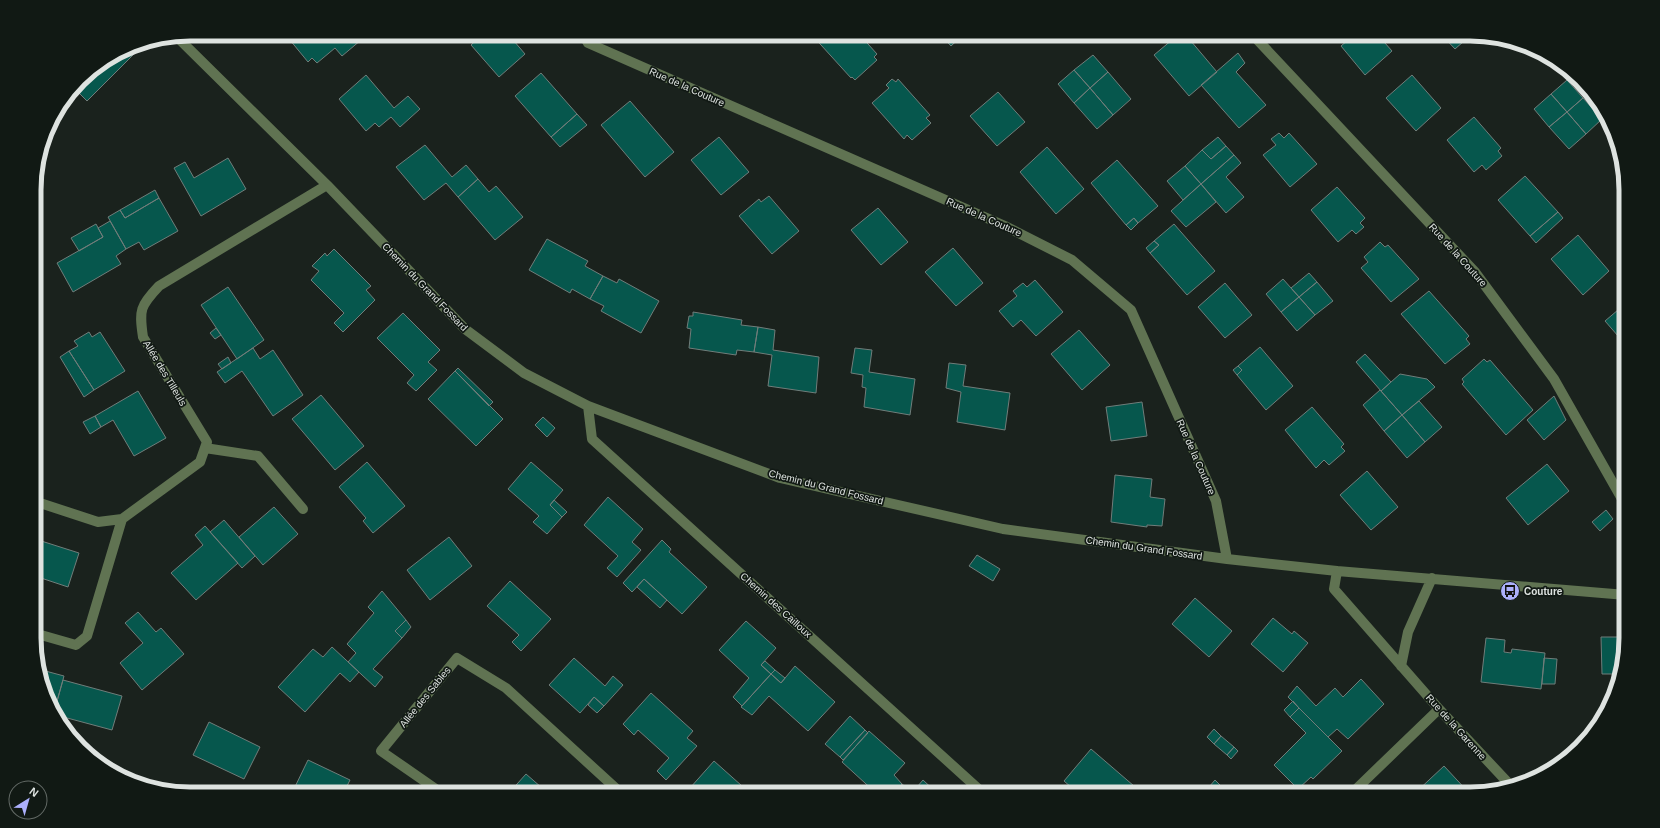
<svg xmlns="http://www.w3.org/2000/svg" width="1660" height="828" font-family="Helvetica,sans-serif">
  <rect width="100%" height="100%" fill="#1a221d"/>
  <path fill="#06574d" stroke="#707d7a" d="M285 34H332L336 38 341 34H356L361 40 342 56 335 48 317 63 312 58 308 62Z
    M483 34H508L525 54 499 77 471 45Z
    M811 34H859L877 54 874 57 877 60 855 80 852 77 851 78Z
    M940 34H964L951 46Z
    M1179 34H1185L1217 72 1189 96 1154 55Z
    M1355 34H1377L1392 51 1365 75 1341 46Z
    M1441 34H1472L1455 49Z
    M130 46 136 52 87 101 75 89 87 73Z
    M1238 53 1245 63 1236 72 1266 105 1239 128 1201 85Z
    M1093 55 1108 72 1090 88 1074 70Z
    M1074 70 1090 88 1074 103 1058 84Z
    M1108 72 1131 99 1113 115 1090 88Z
    M541 73 577 114 551 137 515 96Z
    M366 75 394 108 408 96 420 109 400 127 391 117 379 127 375 123 366 131 339 99Z
    M1412 75 1441 108 1416 131 1386 98Z
    M892 79 896 82 898 79 930 115 926 118 931 123 912 140 907 135 904 139 872 103 889 88 886 85Z
    M1567 80 1583 98 1567 112 1551 94Z
    M1090 88 1113 115 1097 129 1074 103Z
    M998 92 1025 122 997 146 970 116Z
    M1551 94 1567 112 1549 127 1534 109Z
    M1583 98 1602 119 1586 134 1567 112Z
    M630 101 674 152 645 177 601 125Z
    M1567 112 1586 134 1569 149 1549 127Z
    M577 114 587 125 560 147 551 137Z
    M1474 117 1501 148 1498 151 1502 156 1486 170 1482 165 1474 172 1447 140Z
    M1279 133 1284 138 1289 133 1317 164 1290 187 1263 155 1276 145 1271 139Z
    M719 137 749 172 721 195 691 160Z
    M1218 137 1226 146 1211 159 1202 150Z
    M425 145 452 177 466 165 478 179 458 197 446 183 424 200 396 167Z
    M1226 146 1234 155 1201 184 1185 166 1202 150 1211 159Z
    M1047 147 1084 189 1056 214 1020 172Z
    M1234 155 1241 163 1226 177 1244 197 1226 213 1201 184Z
    M228 158 246 189 201 216 174 168 185 162 194 178Z
    M1117 160 1158 206 1138 223 1134 218 1126 225 1091 183Z
    M1185 166 1201 184 1183 200 1167 181Z
    M1525 176 1558 212 1530 236 1498 200Z
    M478 179 489 192 496 186 523 217 495 240 458 197Z
    M1201 184 1216 202 1186 227 1171 211Z
    M1337 187 1365 218 1360 223 1364 227 1356 234 1352 230 1338 242 1311 210Z
    M155 190 159 198 125 218 120 210Z
    M769 196 799 231 772 254 739 216 759 199 761 202Z
    M159 198 178 231 144 250 139 242 126 249 108 217 120 210 125 218Z
    M878 208 908 242 881 265 851 230Z
    M1558 212 1563 218 1536 243 1530 236Z
    M1134 218 1138 223 1131 230 1126 225Z
    M110 221 126 249 116 256 121 264 73 292 57 263 103 237 98 228Z
    M96 224 103 237 79 251 71 238Z
    M1174 224 1215 271 1187 295 1150 253 1159 245 1154 241Z
    M1578 235 1609 271 1583 295 1551 259Z
    M547 239 588 261 585 266 603 276 590 299 572 289 570 293 529 270Z
    M1154 241 1159 245 1150 253 1146 248Z
    M1380 242 1385 247 1388 245 1419 279 1391 302 1361 268 1368 262 1364 257Z
    M953 248 983 283 956 306 925 272Z
    M334 249 371 286 366 290 375 300 343 332 334 323 344 313 311 280 319 271 312 266 325 253 327 256Z
    M1309 273 1317 282 1299 297 1291 288Z
    M603 276 617 283 619 279 659 301 641 333 601 311 604 306 590 299Z
    M1283 279 1299 297 1281 312 1266 294Z
    M1035 280 1063 312 1036 336 1021 320 1013 327 999 311 1017 296 1013 291 1023 283 1027 287Z
    M1317 282 1333 301 1315 315 1299 297Z
    M1225 283 1252 315 1225 338 1198 307Z
    M228 287 264 340 237 359 201 305Z
    M1429 291 1469 336 1466 339 1470 344 1445 364 1401 314Z
    M1299 297 1315 315 1297 331 1281 312Z
    M1625 304V344L1605 321Z
    M693 312 742 320 741 325 758 327 754 352 737 350 736 355 689 348 691 329 687 328 689 316H693Z
    M403 313 440 350 428 362 437 370 416 391 407 383 414 375 377 338Z
    M758 327 775 330 773 350 819 357 816 393 768 386 772 355 754 352Z
    M216 328 221 335 215 339 210 333Z
    M1079 330 1110 365 1082 390 1051 354Z
    M89 332 92 337 100 332 125 371 94 390 69 351 78 346 74 341Z
    M1260 347 1293 386 1266 410 1237 375 1242 370 1238 366Z
    M253 348 260 359 273 350 303 395 273 416 242 371 225 383 217 372Z
    M855 348 872 350 869 372 915 379 910 415 864 407 866 388 862 387 863 375 851 373Z
    M69 351 94 390 84 397 60 357Z
    M1365 354 1391 382 1381 391 1356 362Z
    M228 357 231 363 222 369 218 364Z
    M1484 359 1487 362 1490 360 1533 410 1506 435 1462 384 1464 382 1462 379Z
    M949 363 966 365 963 386 1010 393 1005 430 957 422 961 392 946 388Z
    M1238 366 1242 370 1237 375 1233 370Z
    M458 368 493 402 489 406 455 371Z
    M455 371 503 419 476 446 428 399Z
    M1400 374 1427 379 1435 387 1402 415 1381 391Z
    M1380 390 1402 415 1384 431 1363 405Z
    M138 391 166 438 134 456 113 420 101 427 95 416Z
    M321 395 364 446 335 470 292 419Z
    M1554 396 1566 420 1544 440 1527 420Z
    M1419 401 1442 427 1425 442 1402 415Z
    M1142 402 1147 436 1111 441 1106 407Z
    M1312 407 1344 444 1341 447 1345 451 1329 465 1324 460 1316 468 1285 430Z
    M1402 415 1425 442 1407 458 1384 431Z
    M95 416 101 427 90 434 83 422Z
    M543 417 555 428 547 437 535 425Z
    M367 462 405 506 373 533 363 521 366 518 339 487Z
    M531 462 563 490 550 505 562 517 547 534 533 522 539 516 508 489Z
    M1547 464 1569 491 1528 525 1506 498Z
    M1367 471 1398 507 1371 530 1340 495Z
    M1115 475 1152 479 1150 497 1165 499 1162 526 1147 525V527L1111 522Z
    M608 497 643 529 632 542 641 550 617 577 607 568 618 556 584 525Z
    M554 500 567 512 562 517 550 505Z
    M274 507 298 534 263 565 239 537Z
    M1606 510 1613 519 1600 531 1592 522Z
    M224 520 255 556 242 568 210 532Z
    M205 526 238 563 196 600 171 573 203 545 195 535Z
    M449 537 472 566 430 600 407 570Z
    M35 539 79 553 68 587 35 576Z
    M662 540 671 549 669 552 707 587 682 614 644 579 632 592 623 583Z
    M977 555 1000 569 993 581 969 566Z
    M644 579 667 600 660 608 637 587Z
    M510 581 551 619 521 651 512 642 519 635 487 606Z
    M382 591 406 620 395 631 402 638 373 669 383 677 375 687 348 662 356 653 347 644 374 613 368 607Z
    M1195 598 1232 631 1209 657 1172 624Z
    M138 612 156 632 161 628 184 654 142 690 120 663 143 643 125 623Z
    M1273 618 1292 634 1294 631 1308 643 1283 672 1251 644Z
    M406 620 411 627 402 638 395 631Z
    M746 621 776 648 761 665 771 674 742 706 733 697 749 678 719 650Z
    M1601 637H1626L1618 674H1602Z
    M1486 638 1505 640 1504 652 1511 653 1512 649 1545 653 1541 689 1481 682Z
    M332 647 359 672 350 682 340 673 305 712 278 687 313 649 323 657Z
    M574 658 605 686 613 676 623 685 604 706 594 697 580 713 549 685Z
    M1544 658 1557 659 1555 684H1542Z
    M765 661 775 670 771 674 761 665Z
    M795 666 835 702 808 731 769 696 752 715 741 707 771 674 781 683Z
    M38 669 64 676 54 712 46 697Z
    M775 670 785 678 781 683 771 674Z
    M1361 679 1384 704 1348 739 1337 729 1328 737 1288 697 1297 686 1316 706 1335 688 1343 697Z
    M63 680 122 696 112 730 56 715 54 712Z
    M651 693 693 731 687 738 697 746 666 780 657 771 669 758 638 730 634 735 623 724Z
    M594 697 604 706 597 713 588 705Z
    M1293 701 1299 708 1290 717 1284 710Z
    M1299 708 1342 751 1313 779 1311 777 1298 789 1274 765 1306 733 1290 717Z
    M850 716 865 730 840 757 825 744Z
    M209 722 260 747 244 779 193 755Z
    M1214 729 1221 736 1214 744 1207 737Z
    M865 730 868 733 843 760 840 757Z
    M869 731 905 763 894 775 902 784 893 794H877L842 762Z
    M1221 736 1234 747 1227 755 1214 744Z
    M1234 747 1238 751 1231 759 1227 755Z
    M1091 749 1134 786 1128 794H1079L1064 781Z
    M308 760 350 780 343 794 292 793Z
    M714 761 751 794H696L690 788Z
    M1444 766 1470 794H1414Z
    M526 774 549 794H508Z
    M923 780 938 794H911Z
    M1215 780 1223 788 1218 794H1203Z
    M902 784 912 792 911 794H904L898 788Z
    M898 788 904 794H893Z"/>
  <g fill="none" stroke-linecap="round" stroke-linejoin="round">
    <path stroke="#607352" stroke-width="10" d="M583 34 588 43 1005 226 1072 260 1131 310 1216 501 1227 559
      M1252 34 1475 272 1554 379 1626 506
      M177 37 327 185 465 329 524 373 588 406 780 478 1003 529 1227 559 1337 571 1626 595
      M588 406 592 439 984 794
      M205 448 258 456 303 509
      M35 496 40 503 98 522 122 519 200 462 207 442 143 337C139 310 140 306 159 286L327 185
      M1337 571 1334 589 1439 709 1512 787
      M41 635 76 645 87 636 122 519
      M1401 666 1408 632 1432 578
      M443 794 381 751 457 658 506 688 622 794
      M1351 794 1439 709"/>
  </g>
  <defs>
    <g id="bus-disc" transform="scale(1)"><circle r="9.5" fill="#abaffb" stroke="#111914"/><path d="M-5-6H5V4H4V6H2V4H-2V6H-4V4H-5ZM-3.5-4V0h7V-4ZM-3.5 1.2v1.5H-2V1.2ZM2 1.2v1.5H3.5V1.2Z" fill="#111"/></g>
  </defs>
  <g fill-rule="evenodd">
    <use href="#bus-disc" x="1510" y="591"/>
  </g>
  <g text-anchor="middle" dominant-baseline="central" stroke-width="3.5" stroke-linejoin="round" paint-order="stroke">
    <g font-size="10" fill="#dee3e0" stroke="#111914">
      <text transform="translate(687 87) rotate(24)">Rue de la Couture</text>
      <text transform="translate(984 217) rotate(24)">Rue de la Couture</text>
      <text transform="translate(1458 255) rotate(48)">Rue de la Couture</text>
      <text transform="translate(425 287) rotate(46)">Chemin du Grand Fossard</text>
      <text transform="translate(165 373) rotate(59)">Allée des Tilleuls</text>
      <text transform="translate(1196 457) rotate(66)">Rue de la Couture</text>
      <text transform="translate(826 487) rotate(14)">Chemin du Grand Fossard</text>
      <text transform="translate(1144 548) rotate(8)">Chemin du Grand Fossard</text>
      <text transform="translate(776 605) rotate(42)">Chemin des Cailloux</text>
      <text transform="translate(425 697) rotate(-51)">Allée des Sables</text>
      <text transform="translate(1456 727) rotate(48)">Rue de la Garenne</text>
    </g>
    <g font-size="10" font-weight="bold" fill="#dee3e0" stroke="#111914" text-anchor="start">
      <text x="1524" y="591">Couture</text>
    </g>
  </g>
  <path d="M0 0H1660V828H0ZM190 41H1470A149 149 0 0 1 1619 190V638A149 149 0 0 1 1470 787H190A149 149 0 0 1 41 638V190A149 149 0 0 1 190 41Z" fill="#111914" fill-rule="evenodd"/>
  <path fill="none" stroke="#dee3e0" stroke-width="5" d="M190 41H1470A149 149 0 0 1 1619 190V638A149 149 0 0 1 1470 787H190A149 149 0 0 1 41 638V190A149 149 0 0 1 190 41Z"/>
  <g transform="translate(28 800) rotate(37)"><circle r="19" fill="#111914" stroke="#636a66"/>
  <path d="M0-3L7 15L0 10L-7 15Z" fill="#abaffb"/>
  <text y="-6" font-size="11" font-weight="bold" text-anchor="middle" fill="#dee3e0">N</text>
  </g>
</svg>
